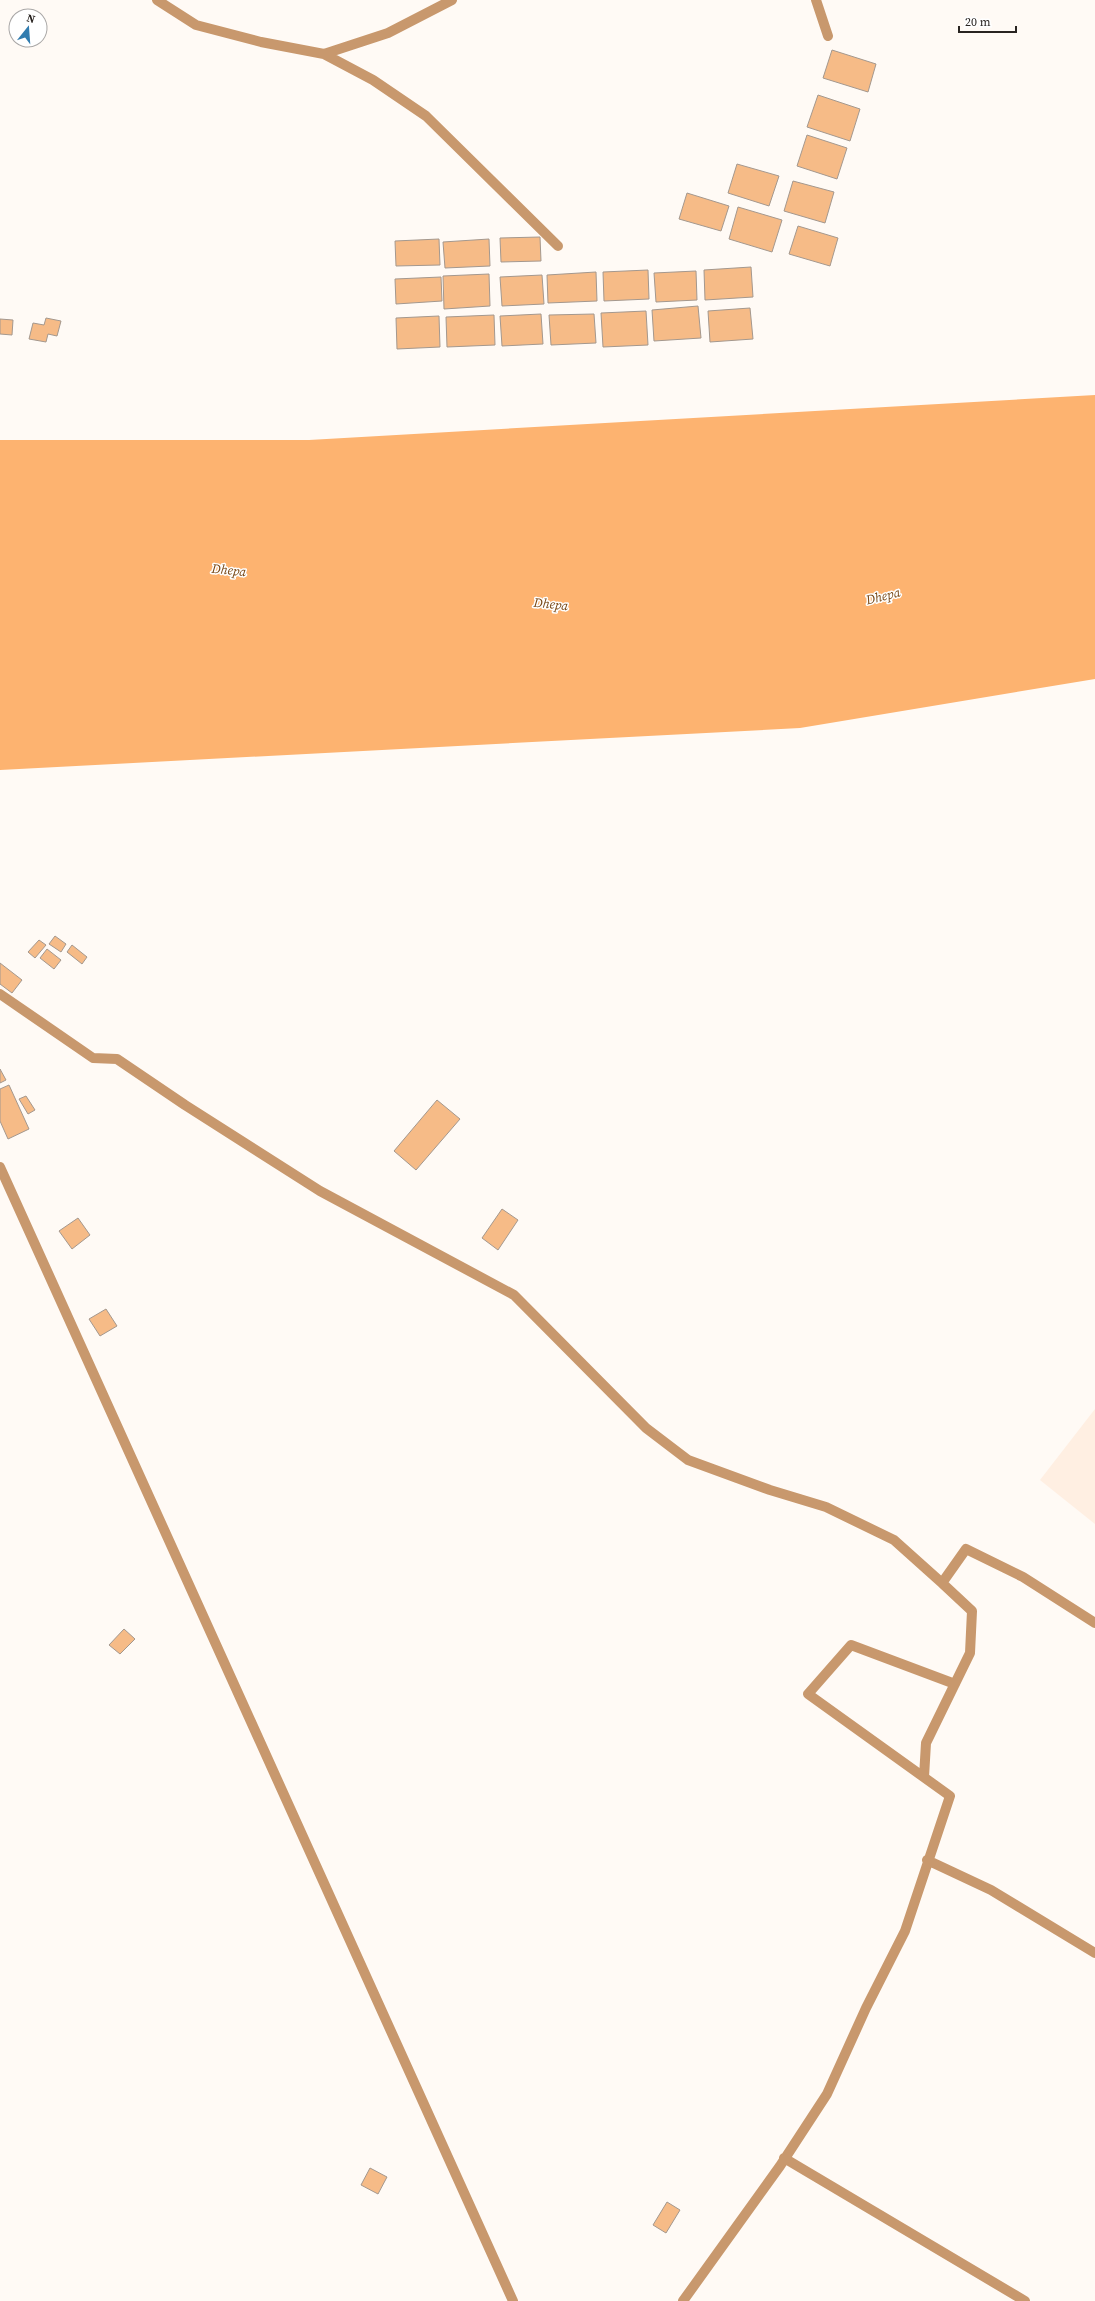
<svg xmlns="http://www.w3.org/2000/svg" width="1095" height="2301" font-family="'Source Serif 4',serif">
  <rect width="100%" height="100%" fill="#fffaf5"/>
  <path fill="#ffefe2" d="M1095 1409V1524L1040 1480Z"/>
  <path fill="#fdb370" d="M1095 395V679L800 728 0 770V440H309Z"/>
  <path fill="#f6bb87" stroke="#a4988e" d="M832 50 876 64 868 92 823 78Z
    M818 95 860 109 850 141 807 127Z
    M807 135 847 148 837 179 797 166Z
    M737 164 779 176 769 206 728 193Z
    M793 181 834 192 825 223 784 211Z
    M687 193 729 206 721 231 679 219Z
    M738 207 782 220 772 252 729 239Z
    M798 226 838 238 830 266 789 254Z
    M540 237 541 261 501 262 500 238Z
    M439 239 440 265 396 266 395 241Z
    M489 239 490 266 445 268 443 242Z
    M751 267 753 297 705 300 704 270Z
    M648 270 649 299 604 301 603 272Z
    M696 271 697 300 656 302 654 273Z
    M596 272 597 301 548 303 547 275Z
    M489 274 490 306 444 309 443 276Z
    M542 275 544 304 502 306 500 277Z
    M441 277 442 301 396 304 395 279Z
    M698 306 701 338 654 341 652 310Z
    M750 308 753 339 710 342 708 311Z
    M646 311 648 345 603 347 601 313Z
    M541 314 543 344 502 346 500 316Z
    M594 314 596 343 551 345 549 315Z
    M494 315 495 345 447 347 446 317Z
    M439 316 440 347 397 349 396 318Z
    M46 318 61 321 57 336 48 334 46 342 29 339 33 323 44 325Z
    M0 319 13 320 12 335 0 334Z
    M55 936 66 944 61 952 49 944Z
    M39 940 46 945 35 958 28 952Z
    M72 945 87 957 82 964 67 952Z
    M47 949 61 960 54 969 40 958Z
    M0 963 22 980 12 993 0 984Z
    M0 1069 6 1080 0 1083Z
    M9 1085 29 1129 8 1139 0 1121V1089Z
    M26 1096 35 1110 28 1114 19 1099Z
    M437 1100 460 1119 416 1170 394 1151Z
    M502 1209 518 1220 498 1250 482 1238Z
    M78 1218 90 1235 72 1249 59 1231Z
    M106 1309 117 1326 100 1336 89 1319Z
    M124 1629 135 1639 120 1654 109 1645Z
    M370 2168 387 2177 378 2194 361 2185Z
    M667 2202 680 2210 666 2233 653 2225Z"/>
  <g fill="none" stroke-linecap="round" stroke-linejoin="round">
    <path stroke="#c8986d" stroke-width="10" d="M157 0 196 25 261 42 324 54 388 33 452 0
      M816 0 828 36
      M324 54 373 80 426 116 558 246
      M0 994 93 1058 117 1059 185 1105 320 1191 514 1295 646 1428 688 1460 770 1490 826 1507 894 1540 942 1583
      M924 1777 926 1743 970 1653 972 1611 942 1583 966 1549 1023 1577 1095 1623
      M927 1860 991 1890 1095 1953
      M784 2158 1025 2301
      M683 2301 780 2166 827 2094 866 2008 905 1931 950 1796 808 1694 851 1645 955 1684"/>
    <path stroke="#c8986d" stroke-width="10" d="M0 1167 513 2301"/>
  </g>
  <g text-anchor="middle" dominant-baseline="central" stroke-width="3" stroke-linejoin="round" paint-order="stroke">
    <g font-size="13" font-style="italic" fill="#784816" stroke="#fff">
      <text transform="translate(229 570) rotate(6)">Dhepa</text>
      <text transform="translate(883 596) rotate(-14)">Dhepa</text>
      <text transform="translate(551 604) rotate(6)">Dhepa</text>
    </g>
  </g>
  <g transform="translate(28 28) rotate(17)"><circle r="19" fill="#ffffff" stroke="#a9a7a6"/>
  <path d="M0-3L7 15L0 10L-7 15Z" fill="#317caf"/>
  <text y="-6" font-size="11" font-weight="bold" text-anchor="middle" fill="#292421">N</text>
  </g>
  <path d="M959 26v6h57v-6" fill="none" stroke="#292421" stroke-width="2"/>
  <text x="965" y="26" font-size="12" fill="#292421" stroke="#ffffff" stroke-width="3" paint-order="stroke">20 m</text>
</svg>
